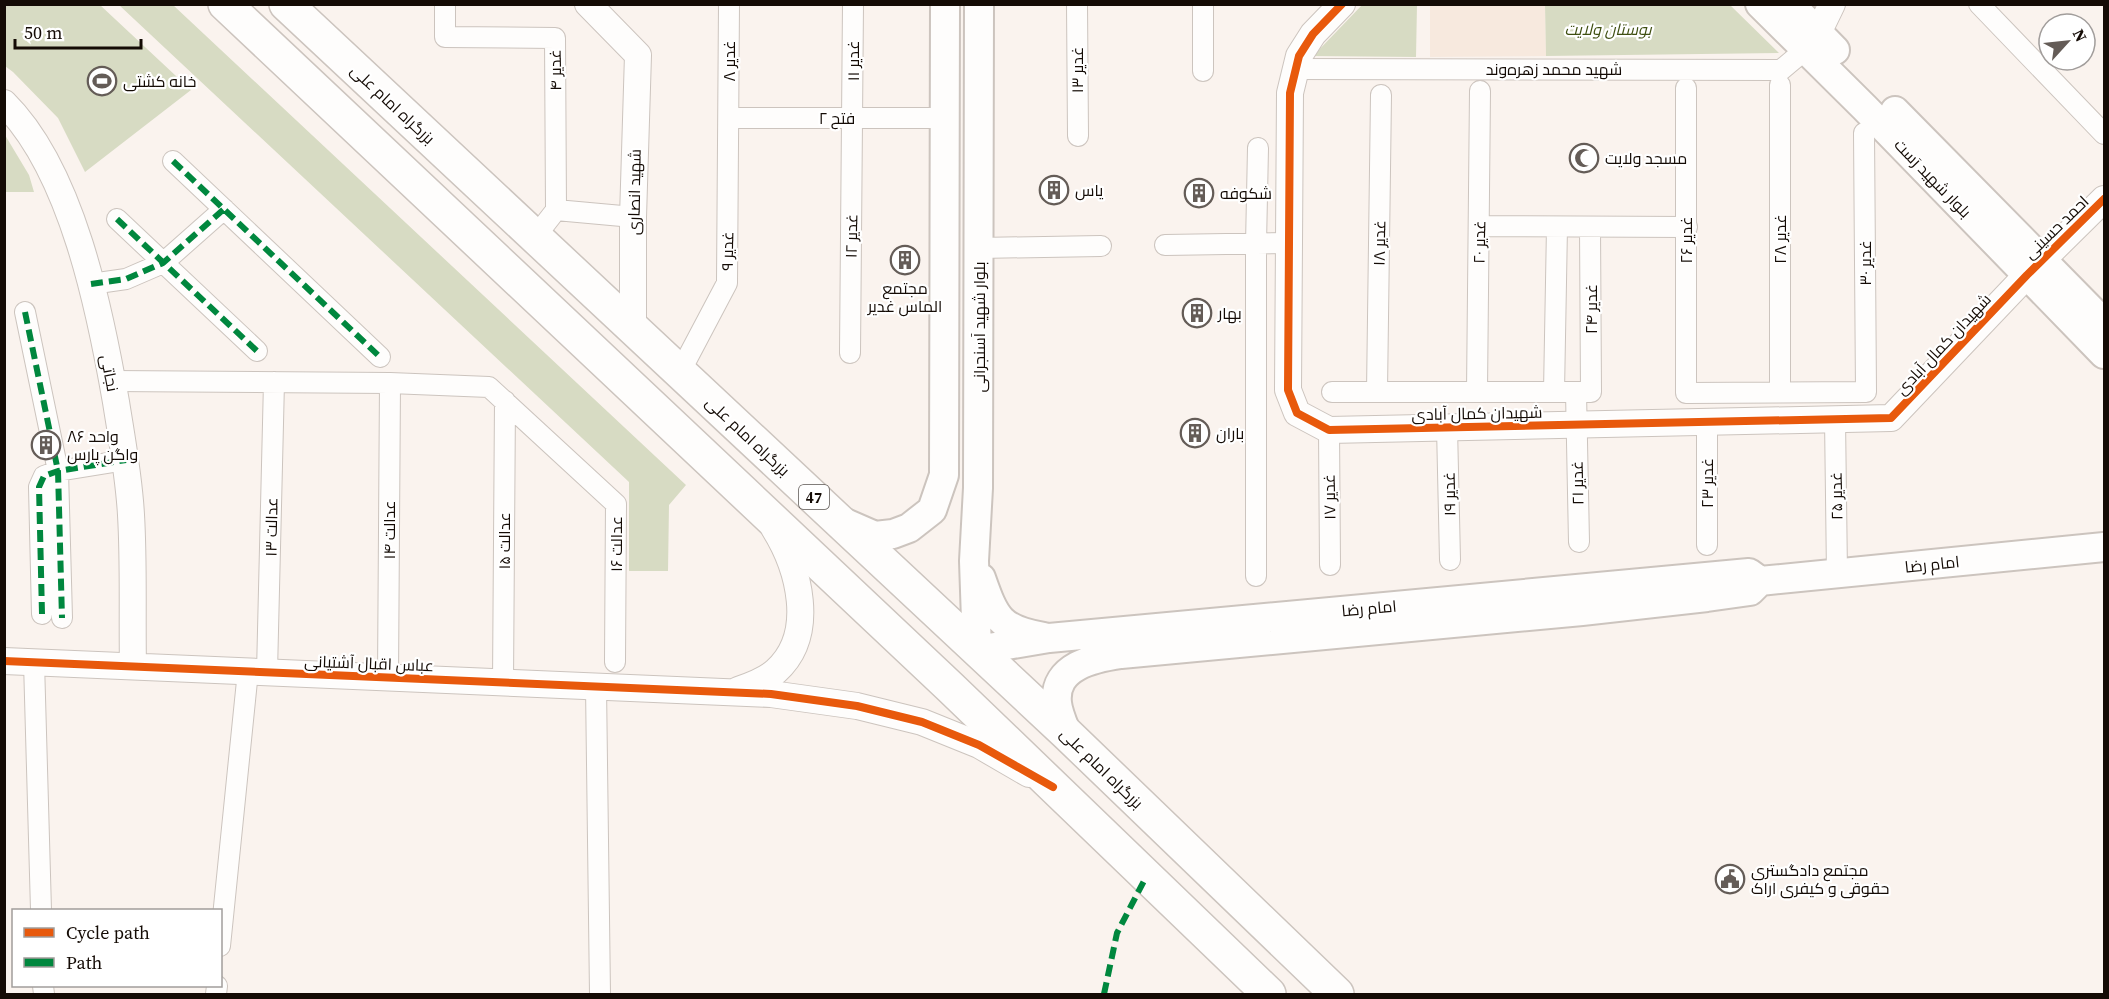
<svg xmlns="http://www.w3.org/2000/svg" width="2109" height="999" font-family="'Source Serif 4',Cairo,serif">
  <rect width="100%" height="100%" fill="#faf3ee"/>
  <path fill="#f7e9de" d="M1430 5H1545L1546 56 1430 57Z"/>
  <path fill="#d7dbc3" d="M5 4 100 5 191 90 85 172 58 118 13 72 5 66Z
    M119 5H173L686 485 669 505 668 571H629V482Z
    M1362 5H1417L1416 57 1313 56Z
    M1545 5H1730L1779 53 1546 56Z
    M5 135 29 175 34 192H5Z"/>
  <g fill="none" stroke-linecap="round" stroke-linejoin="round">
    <g stroke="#ccc4be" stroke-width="22">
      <path id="minor" d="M445 4V37L555 38 556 210 535 237
        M1077 4 1078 136
        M1979 4 2104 134
        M1295 69 1781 70 1806 49
        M1203 71V4
        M1780 85V392
        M1686 88V393L1866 392 1864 133
        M729 118H945
        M173 161 380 357
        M556 210 633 217
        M117 219 257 351
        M1479 226 1687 227
        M1165 245 1289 243
        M979 248 1101 246
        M91 284 126 279 163 263 224 209
        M25 312 58 471 62 618
        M850 353 853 4
        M680 372 727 283 729 4
        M112 381 390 383 489 387 616 504 615 662
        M1332 392H1591L1590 227
        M1377 392 1381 95
        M1477 392 1480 91
        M1554 392 1557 227
        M1576 392 1579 542
        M1835 419 1837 574
        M1707 422V545
        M1447 427 1450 560
        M1329 430 1330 565
        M1256 576V244L1258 148
        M42 614 39 487 44 476 58 471 126 460
        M34 662 41 910
        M267 672 274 382
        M388 677 390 383
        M503 682 505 401
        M596 686 600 994
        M220 946 248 671
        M43 986 44 994
        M216 994 217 986"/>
    </g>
    <g stroke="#ccc4be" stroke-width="28">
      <path id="tertiary" d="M588 4 638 55 633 217V328
        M1342 4 1313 34 1299 56 1290 93 1288 390 1297 413 1329 430 1891 418 2027 275 2104 199
        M1818 33 1832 4
        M4 103C72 170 100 310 116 402 122 440 129 477 131 515 134 565 132 616 133 666
        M4 661 771 694 857 706 922 722 979 745 1029 774
        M738 690C750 686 766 680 776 671 817 634 799 568 774 528"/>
    </g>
    <g stroke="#ccc4be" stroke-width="32">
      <path id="secondary" d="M979 4 978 488 974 561 977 650 1049 638 1706 577 1749 573 1760 581
        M1760 4 1865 108 2104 354
        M1790 4 1835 50
        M1895 111 2104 323
        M843 522 875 536 893 534 909 528 932 510 944 475 945 4
        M981 578C995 618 1000 630 1044 637
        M1067 734C1063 724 1058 713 1057 703 1053 666 1094 658 1121 654L1582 611 1707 597 1750 591 1760 581 2104 547"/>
    </g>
    <g stroke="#ccc4be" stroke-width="36">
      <path id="trunk" d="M225 4 950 687 1269 994
        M286 4 1067 734 1337 994"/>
    </g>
    <use href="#minor" stroke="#fefdfc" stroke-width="20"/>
    <use href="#tertiary" stroke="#fefdfc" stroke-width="26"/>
    <use href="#secondary" stroke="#fefdfc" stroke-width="28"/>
    <use href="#trunk" stroke="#fefdfc" stroke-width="33"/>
    <path stroke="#00873e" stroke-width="6" stroke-dasharray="12 6" stroke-linecap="butt" d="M173 161 380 357
      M117 219 257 351
      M91 284 126 279 163 263 224 209
      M25 312 58 471 62 618
      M42 614 39 487 44 476 58 471 126 460
      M1104 994 1117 933 1146 877"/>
    <g stroke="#fff" stroke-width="11">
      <path id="cycleway" d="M1342 4 1313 34 1299 56 1290 93 1288 390 1297 413 1329 430 1891 418 2027 275 2104 199
        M4 661 771 694 857 706 922 722 979 745 1053 787"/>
    </g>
    <use href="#cycleway" stroke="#e8590c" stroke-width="8"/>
  </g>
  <defs>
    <g id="stadium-ring" transform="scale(1.5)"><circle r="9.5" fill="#fff" stroke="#645c57" stroke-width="1.5"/><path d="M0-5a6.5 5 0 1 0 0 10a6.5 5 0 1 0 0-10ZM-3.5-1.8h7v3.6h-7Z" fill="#645c57"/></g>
    <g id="mosque-ring" transform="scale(1.5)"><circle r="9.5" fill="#fff" stroke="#645c57" stroke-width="1.5"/><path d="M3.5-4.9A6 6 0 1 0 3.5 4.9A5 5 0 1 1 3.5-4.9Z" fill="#645c57"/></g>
    <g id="building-ring" transform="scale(1.5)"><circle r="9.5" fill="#fff" stroke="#645c57" stroke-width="1.5"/><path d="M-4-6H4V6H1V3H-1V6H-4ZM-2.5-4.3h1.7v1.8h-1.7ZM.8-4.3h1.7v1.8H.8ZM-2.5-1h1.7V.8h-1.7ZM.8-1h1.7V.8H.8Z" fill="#645c57"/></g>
    <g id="civic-ring" transform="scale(1.5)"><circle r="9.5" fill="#fff" stroke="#645c57" stroke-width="1.5"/><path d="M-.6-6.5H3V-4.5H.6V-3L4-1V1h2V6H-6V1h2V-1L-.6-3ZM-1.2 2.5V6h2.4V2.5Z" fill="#645c57"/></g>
  </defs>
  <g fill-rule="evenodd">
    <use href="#stadium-ring" x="102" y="81"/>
    <use href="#mosque-ring" x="1584" y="158"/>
    <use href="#building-ring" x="1054" y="190"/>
    <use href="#building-ring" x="1199" y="193"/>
    <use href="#building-ring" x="905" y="260"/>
    <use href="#building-ring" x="1197" y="313"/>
    <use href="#building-ring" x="1195" y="433"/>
    <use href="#building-ring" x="46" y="445"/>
    <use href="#civic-ring" x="1730" y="879"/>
  </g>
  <g text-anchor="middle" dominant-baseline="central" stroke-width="4.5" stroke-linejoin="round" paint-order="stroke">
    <rect fill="#fff" stroke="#5a5450" stroke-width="1.5" x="799" y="485" width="30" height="24" rx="4.5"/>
    <g font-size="15" font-weight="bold" fill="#140b05">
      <text x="814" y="497">47</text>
    </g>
    <g font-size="16" font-style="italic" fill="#3e4e10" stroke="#fff">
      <text x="1608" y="29">بوستان ولایت</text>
    </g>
    <g font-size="16" fill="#140b05" stroke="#fff">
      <text transform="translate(729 61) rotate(-90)">غدیر ۸</text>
      <text transform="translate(853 61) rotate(-90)">غدیر ۱۱</text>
      <text x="1554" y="69">شهید محمد زهره‌وند</text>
      <text transform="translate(555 70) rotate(-91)">غدیر ۴</text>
      <text transform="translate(1077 70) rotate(-90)">غدیر ۱۳</text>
      <text transform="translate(393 104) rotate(43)">بزرگراه امام علی</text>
      <text x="837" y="118">فتح ۲</text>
      <text transform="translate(1933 178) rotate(46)">بلوار شهید رَست</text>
      <text transform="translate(634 192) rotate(-89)">شهید انصاری</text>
      <text transform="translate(2056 227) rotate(-44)">احمد حسینی</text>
      <text transform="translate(851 236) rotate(-89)">غدیر ۱۲</text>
      <text transform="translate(1780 239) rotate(-90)">غدیر ۲۸</text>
      <text transform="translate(1686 240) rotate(-90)">غدیر ۲۶</text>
      <text transform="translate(1479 242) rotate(-89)">غدیر ۲۰</text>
      <text transform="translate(1379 243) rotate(-89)">غدیر ۱۸</text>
      <text transform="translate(727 251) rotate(-89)">غدیر ۹</text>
      <text transform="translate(1865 263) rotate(-90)">غدیر ۳۰</text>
      <text transform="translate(1591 309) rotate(-90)">غدیر ۲۴</text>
      <text transform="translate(979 327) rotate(-90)">بلوار شهید آسنجرانی</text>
      <text transform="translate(1943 344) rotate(-47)">شهیدان کمال آبادی</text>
      <text transform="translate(110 373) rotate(79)">نجاتی</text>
      <text transform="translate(1477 413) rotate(-1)">شهیدان کمال آبادی</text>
      <text transform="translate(748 436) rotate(43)">بزرگراه امام علی</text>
      <text transform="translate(1577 483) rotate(-91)">غدیر ۲۱</text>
      <text transform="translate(1707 483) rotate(-90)">غدیر ۲۳</text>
      <text transform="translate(1449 494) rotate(-91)">غدیر ۱۹</text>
      <text transform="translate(1836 496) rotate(-91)">غدیر ۲۵</text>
      <text transform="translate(1329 497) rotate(-91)">غدیر ۱۷</text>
      <text transform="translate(271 527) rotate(-89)">عدالت ۱۳</text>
      <text transform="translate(389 530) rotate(-90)">عدالت ۱۴</text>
      <text transform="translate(504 541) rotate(-90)">عدالت ۱۵</text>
      <text transform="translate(616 544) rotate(-90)">عدالت ۱۶</text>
      <text transform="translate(1932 564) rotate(-6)">امام رضا</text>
      <text transform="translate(1369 608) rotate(-5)">امام رضا</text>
      <text transform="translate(369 663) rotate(2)">عباس اقبال آشتیانی</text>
      <text transform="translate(1102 768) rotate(44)">بزرگراه امام علی</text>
    </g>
    <g font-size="16" fill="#140b05" stroke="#fff" text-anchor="start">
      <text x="123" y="81">خانه کشتی</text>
      <text x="1605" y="158">مسجد ولایت</text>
      <text x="1075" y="190">یاس</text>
      <text x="1220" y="193">شکوفه</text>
      <text x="905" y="288" text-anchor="middle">مجتمع<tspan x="905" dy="18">الماس غدیر</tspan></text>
      <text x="1218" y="313">بهار</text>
      <text x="1216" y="433">باران</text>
      <text x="67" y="436">۸۶ واحد<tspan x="67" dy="18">واگن پارس</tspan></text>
      <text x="1751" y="870">مجتمع دادگستری<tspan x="1751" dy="18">حقوقی و کیفری اراک</tspan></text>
    </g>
  </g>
  <rect width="2109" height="999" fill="none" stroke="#140b05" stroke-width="12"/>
  <rect x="12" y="909" width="210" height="78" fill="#ffffff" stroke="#a19d9b" stroke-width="1.5"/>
  <rect x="24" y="928" width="30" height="9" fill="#e8590c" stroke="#a19d9b" stroke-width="1.5"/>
  <text x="66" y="939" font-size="18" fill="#140b05">Cycle path</text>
  <rect x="24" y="958" width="30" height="9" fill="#00873e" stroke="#a19d9b" stroke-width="1.5"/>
  <text x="66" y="969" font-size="18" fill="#140b05">Path</text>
  <g transform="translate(2067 42) rotate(63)"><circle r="28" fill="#ffffff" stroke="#a19d9b" stroke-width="1.5"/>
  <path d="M0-4.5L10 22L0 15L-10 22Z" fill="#645c57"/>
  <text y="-9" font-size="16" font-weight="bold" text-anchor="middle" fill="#140b05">N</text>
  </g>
  <path d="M15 39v9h126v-9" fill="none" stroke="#140b05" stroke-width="3"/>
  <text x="24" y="39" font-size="18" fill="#140b05" stroke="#ffffff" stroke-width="4.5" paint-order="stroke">50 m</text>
</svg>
